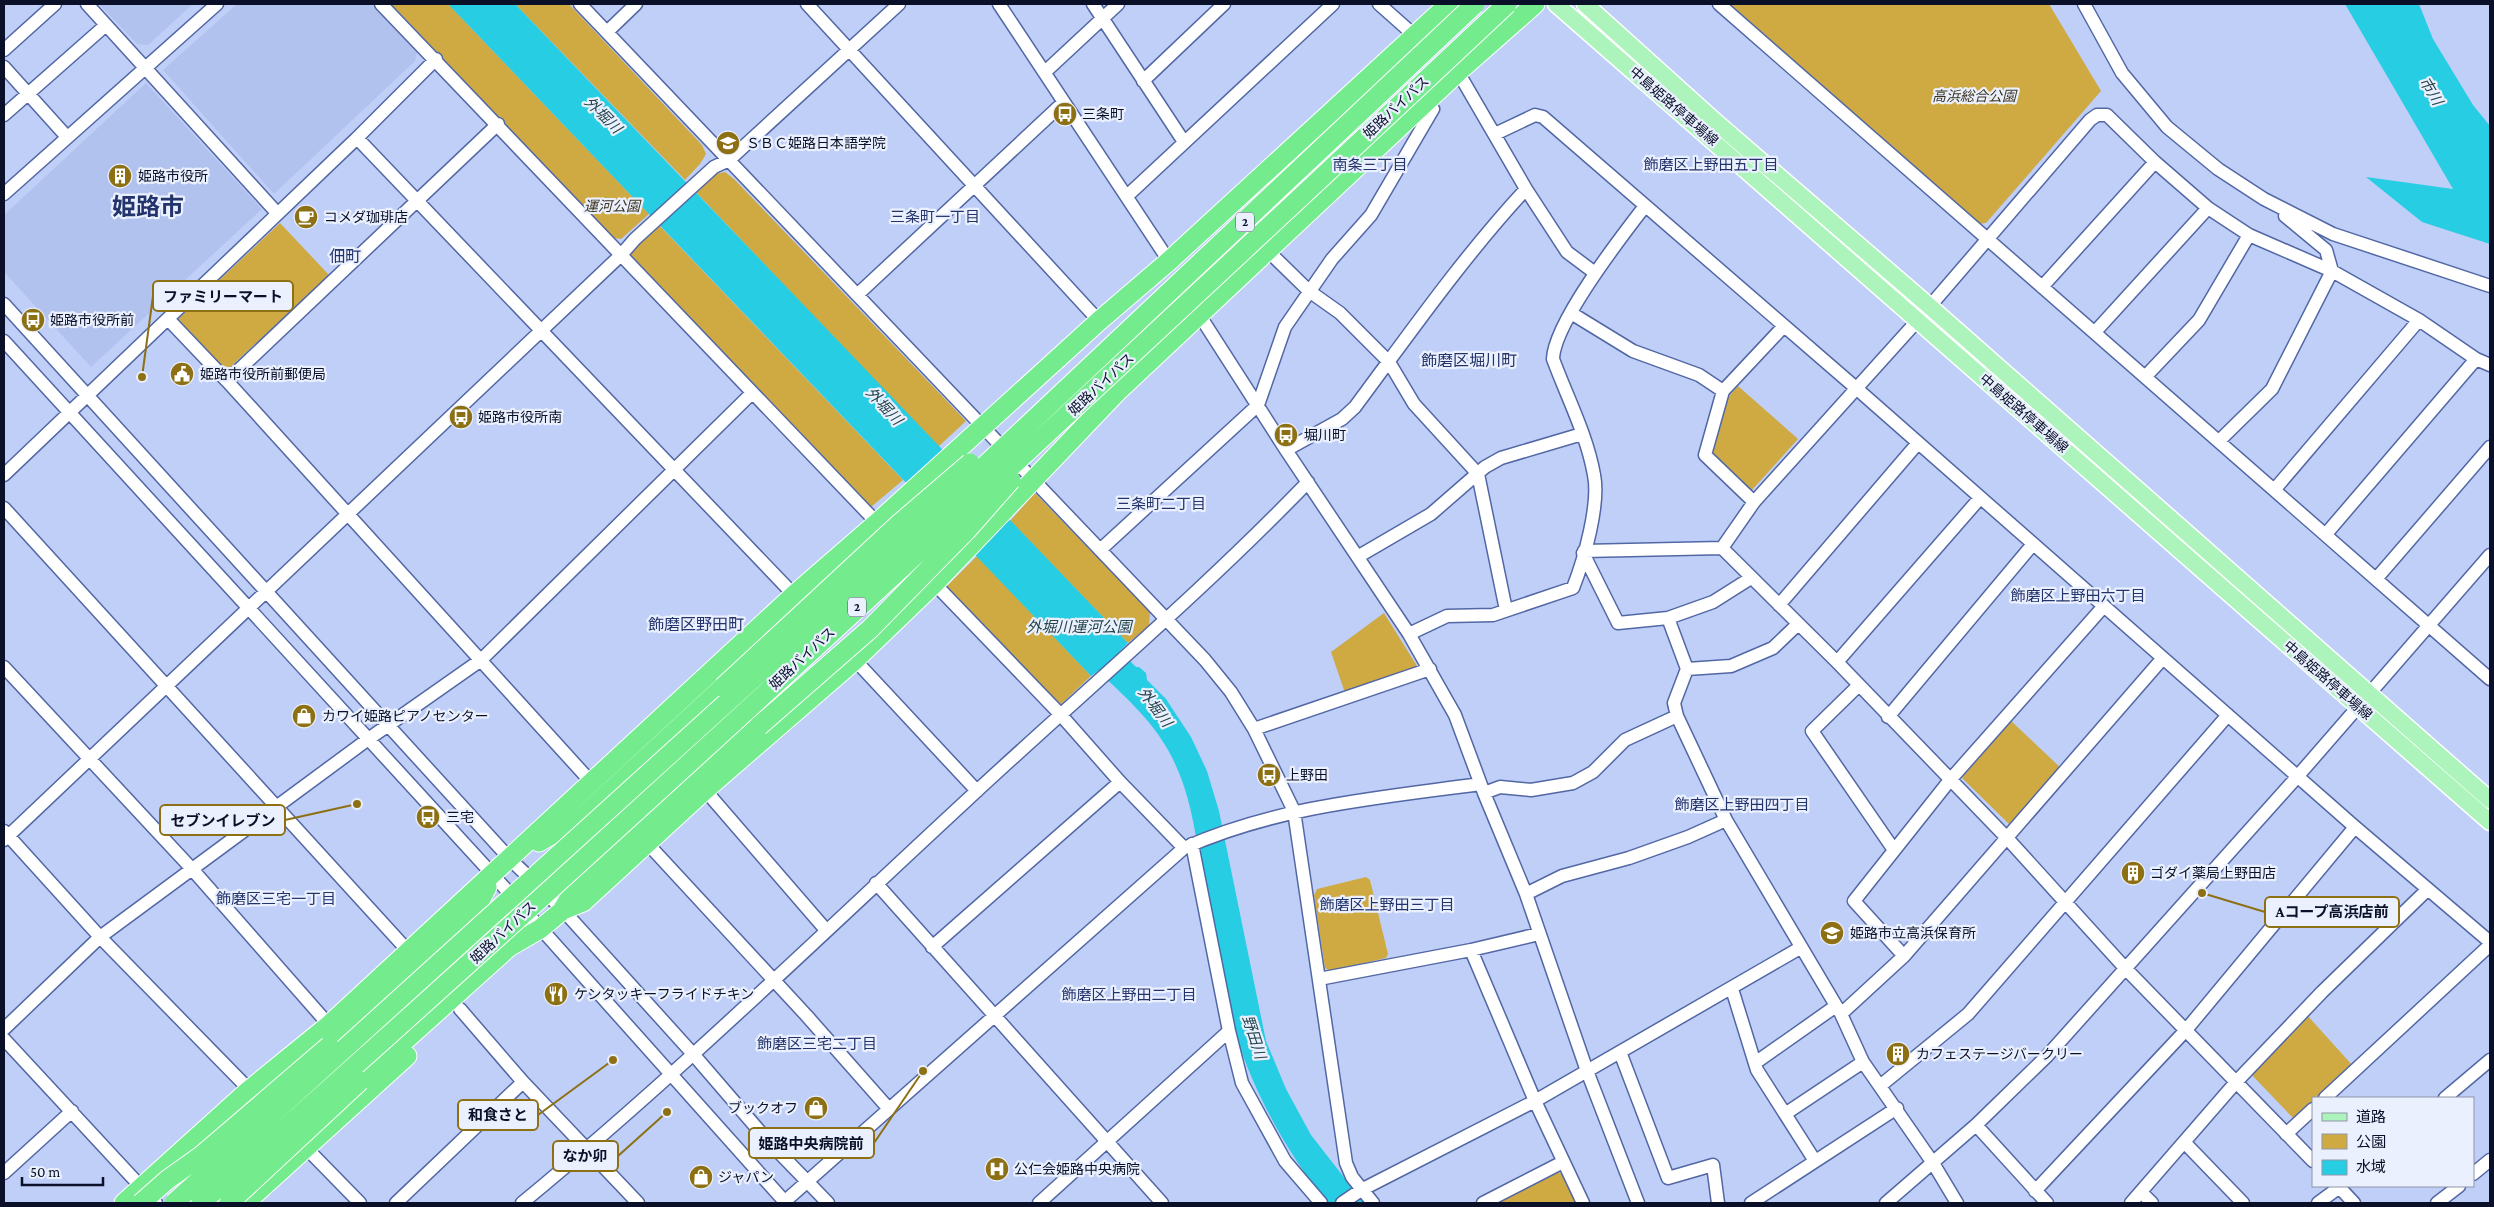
<svg xmlns="http://www.w3.org/2000/svg" width="2494" height="1207" font-family="'Crimson Pro','Noto Sans JP',serif">
  <rect width="100%" height="100%" fill="#bfcff8"/>
  <path fill="#b2c2ef" d="M99 4H193L148 45 137 44Z
    M237 4H371L417 52 415 61 274 194 163 70Z
    M146 83 262 209 91 367 4 272V215Z"/>
  <path fill="#cfaa42" d="M391 4H448L649 214 621 239 614 238Z
    M515 4H569L702 145 706 154 700 164 685 180Z
    M1730 4H2049L2101 91 1986 223 1978 224Z
    M725 172 734 179 966 421 938 447 693 189 710 175Z
    M280 223 329 275 226 371 178 319Z
    M658 224 903 480 871 507 630 254 634 245Z
    M1738 386 1798 439 1752 490 1713 454 1723 403Z
    M1035 493 1150 612 1149 626 1128 643 1010 521Z
    M977 556 1091 676 1060 705 946 587Z
    M1384 613 1417 666 1413 671 1345 693 1331 652Z
    M2010 720 2062 769 2012 827 1962 778Z
    M1366 877 1370 880 1388 954 1386 958 1330 971 1325 968 1314 895 1317 889Z
    M2307 1015 2353 1066 2317 1098H2313V1102L2294 1119 2250 1073Z
    M1555 1171 1562 1174 1576 1203H1491Z"/>
  <path fill="#27cde3" d="M448 4H515L1128 643 1120 651 1136 667H1139L1146 673 1147 680 1166 699 1191 737 1207 771 1219 811 1266 1041 1286 1089 1311 1135 1364 1203H1327C1273 1135 1235 1056 1219 969 1212 933 1207 897 1200 861 1194 823 1188 785 1168 750 1151 719 1123 695 1098 671L1091 676Z
    M2345 4H2419L2433 39 2473 105 2490 126V244L2422 222 2366 177 2453 189Z"/>
  <g fill="none" stroke-linecap="round" stroke-linejoin="round">
    <g stroke="#5267a4" stroke-width="15">
      <path id="minor" d="M87 4 277 213
        M381 4 882 528
        M580 4 1205 660 1231 692 1254 729 1294 811 1346 1163 1352 1177 1373 1203
        M807 4 1099 321
        M999 4 1169 261
        M1093 4 1184 142
        M1379 4 1415 36
        M1719 4 2490 679
        M2084 4 2122 73 2167 127 2218 169 2264 199 2333 234 2490 286
        M608 31 636 4
        M4 50 55 4
        M4 67 67 137
        M1045 72 1118 4
        M1458 72 1526 189 1567 252 1595 273
        M1143 81 1224 4
        M4 115 106 25
        M1495 134 1535 115 1543 117 1856 388 2355 827 2490 942
        M357 138 794 595
        M4 194 217 4
        M1127 196 1333 4
        M1268 251 1309 291 1340 313 1389 362 1414 404 1478 474 1506 610
        M2042 287 2155 162
        M857 295 1064 102
        M4 304 510 859 563 910 693 1054 768 1141 828 1203
        M1571 313 1633 351 1699 375 1723 391
        M1200 316 1286 450 1409 634 1455 715 1484 793 1526 894 1587 1071 1638 1203
        M168 319 227 381 592 783
        M2095 332 2208 208
        M4 341 493 875 786 1203
        M2145 377 2199 320 2249 235
        M227 381 498 124
        M2219 441 2272 389 2332 271 2326 250 2285 216
        M1286 450 1342 419 1355 407C1410 333 1463 257 1526 189
        M4 475 357 138 436 59
        M2275 489 2419 320
        M1754 502 1705 455 1723 391 1784 326
        M4 508 409 952
        M2326 534 2476 359
        M1722 548 1754 502 1918 320 2090 120 2097 115H2107L2155 162 2208 208 2249 235 2332 271 2419 320 2476 359 2490 365
        M1100 550 1258 405 1285 327 1332 259 1371 215 1433 109 1427 101
        M1584 551 1722 548 1837 662 2007 838 2125 968 2313 1161
        M1583 553 1618 623 1668 618 1713 602 1751 578
        M906 554 1060 714 1120 782 1184 848
        M1359 556 1431 514 1485 467 1501 458 1582 434
        M2376 579 2490 447
        M1779 605 1918 443
        M1668 618 1687 669 1674 703 1677 716 1726 820 1841 1014 1863 1062 1933 1163 1957 1203
        M1409 634 1447 616 1493 615 1573 588C1584 560 1600 504 1594 475 1587 435 1567 397 1553 359 1554 323 1621 237 1645 206
        M855 660 977 791
        M1837 662 1980 498
        M4 667 192 869 329 1025
        M1687 669 1731 666 1773 648 1797 625
        M1858 686 1812 731 1894 850
        M1888 717 2033 544
        M1254 729 1430 669
        M705 790 826 930
        M1484 793 1500 787 1531 790 1573 783 1593 772 1625 740 1677 716
        M4 831 100 937 360 1203
        M4 840 621 255 635 239 714 167 729 160 899 4
        M647 843 806 1015 889 1109
        M1192 844 1229 1031 1242 1083 1285 1161 1321 1203
        M876 883 1162 1203
        M1526 894 1562 876 1629 858 1688 837 1726 820
        M932 947 1120 782
        M1471 950 1535 1101 1583 1203
        M1904 956 1854 901 1950 780 2104 606
        M1319 979 1471 950 1539 934
        M1732 989 1757 1070 1815 1161
        M460 1009 523 1082 638 1203
        M1841 1014 1904 956 2163 658
        M4 1029 100 937 367 740 481 660 752 393
        M4 1039 156 1203
        M1620 1052 1668 1178 1713 1165 1718 1203
        M1755 1063 1836 1006
        M1880 1086 1968 1014 2228 715
        M2325 1098 2490 945
        M2445 1098 2490 1060
        M1785 1114 1863 1062
        M1976 1125 2047 1203
        M2286 1134 2313 1109
        M2184 1142 2243 1203
        M4 1173 72 1111
        M2473 1174 2490 1160
        M2338 1186 2354 1203
        M2035 1191 2186 1030 2355 827
        M2142 1193 2152 1203
        M396 1203 523 1082
        M522 1203C676 1076 820 936 967 800 1081 694 1200 594 1308 482
        M783 1203 1184 848C1278 806 1379 798 1480 784
        M1039 1203 1229 1031
        M1342 1203 1361 1190 1535 1101 1800 948
        M1483 1203 1563 1162
        M1751 1203 1897 1108
        M1886 1203 1976 1125 2047 1056 2297 777 2490 555
        M2131 1203 2237 1081 2322 992 2427 890
        M2318 1203 2341 1186
        M2437 1203 2459 1186"/>
    </g>
    <g stroke="#fff" stroke-width="19">
      <path id="major" d="M1556 4 2490 822
        M1585 4 1717 123 1928 305 2490 800"/>
    </g>
    <g stroke="#fff" stroke-width="21">
      <path id="highway" d="M539 842 581 818 723 687
        M563 909 572 894 648 818 759 726
        M329 1046 474 912 487 887
        M360 1081 509 947 540 929 563 910 583 902 705 790 855 660 934 584 1118 391 1458 72 1535 4
        M124 1203 248 1091 329 1025 794 595 878 522 1099 321 1169 261 1449 4
        M245 1203 407 1056"/>
    </g>
    <use href="#minor" stroke="#fff" stroke-width="12"/>
    <use href="#major" stroke="#acf4bb" stroke-width="16"/>
    <use href="#highway" stroke="#74ec8e" stroke-width="19"/>
    <g stroke="#fff" stroke-width="21" stroke-linecap="butt">
      <path id="highway-bridge" d="M723 687 900 523 970 463
        M759 726 870 629 967 530 1011 480
        M141 1203 167 1180 202 1155 329 1046
        M174 1203 893 552 1475 4
        M201 1203C643 811 1076 408 1507 4
        M229 1203 360 1081"/>
    </g>
    <use href="#highway-bridge" stroke="#74ec8e" stroke-width="19"/>
  </g>
  <defs>
    <g id="bus-disc" transform="scale(1.25)"><circle r="9.5" fill="#8e7014" stroke="#eaf0fe"/><path d="M-5-6H5V4H4V6H2V4H-2V6H-4V4H-5ZM-3.5-4V0h7V-4ZM-3.5 1.2v1.5H-2V1.2ZM2 1.2v1.5H3.5V1.2Z" fill="#fff"/></g>
    <g id="school-disc" transform="scale(1.25)"><circle r="9.5" fill="#8e7014" stroke="#eaf0fe"/><path d="M0-5L7-2L0 1L-7-2ZM-4 1L0 2.5L4 1V4Q0 6-4 4Z" fill="#fff"/></g>
    <g id="building-disc" transform="scale(1.25)"><circle r="9.5" fill="#8e7014" stroke="#eaf0fe"/><path d="M-4-6H4V6H1V3H-1V6H-4ZM-2.5-4.3h1.7v1.8h-1.7ZM.8-4.3h1.7v1.8H.8ZM-2.5-1h1.7V.8h-1.7ZM.8-1h1.7V.8H.8Z" fill="#fff"/></g>
    <g id="cafe-disc" transform="scale(1.25)"><circle r="9.5" fill="#8e7014" stroke="#eaf0fe"/><path d="M-5.5-4.5H6V0H3Q3 3.5 0 3.5H-2.5Q-5.5 3.5-5.5 0ZM3-3.2v2h1.7v-2ZM-6 4.5H4V6H-6Z" fill="#fff"/></g>
    <g id="civic-disc" transform="scale(1.25)"><circle r="9.5" fill="#8e7014" stroke="#eaf0fe"/><path d="M-.6-6.5H3V-4.5H.6V-3L4-1V1h2V6H-6V1h2V-1L-.6-3ZM-1.2 2.5V6h2.4V2.5Z" fill="#fff"/></g>
    <g id="shop-disc" transform="scale(1.25)"><circle r="9.5" fill="#8e7014" stroke="#eaf0fe"/><path d="M-5-2.5h2.3a2.7 3.5 0 0 1 5.4 0H5L5.5 6h-11ZM-1.5-2.5h3a1.5 2.3 0 0 0-3 0Z" fill="#fff"/></g>
    <g id="restaurant-disc" transform="scale(1.25)"><circle r="9.5" fill="#8e7014" stroke="#eaf0fe"/><path d="M-5-6h1v4h1v-4h1v4h1v-4h1v5L-1.5 .5V6h-2V.5L-5-1ZM5-6V6H3V1.5H1.5Q1.5-4 5-6Z" fill="#fff"/></g>
    <g id="hospital-disc" transform="scale(1.25)"><circle r="9.5" fill="#8e7014" stroke="#eaf0fe"/><path d="M-5-5h3v3.5h4V-5h3V5h-3V1.5h-4V5h-3Z" fill="#fff"/></g>
  </defs>
  <g fill-rule="evenodd">
    <use href="#bus-disc" x="1065" y="114"/>
    <use href="#school-disc" x="728" y="143"/>
    <use href="#building-disc" x="120" y="176"/>
    <use href="#cafe-disc" x="306" y="217"/>
    <use href="#bus-disc" x="33" y="320"/>
    <use href="#civic-disc" x="182" y="374"/>
    <use href="#bus-disc" x="461" y="417"/>
    <use href="#bus-disc" x="1286" y="435"/>
    <use href="#shop-disc" x="304" y="716"/>
    <use href="#bus-disc" x="1269" y="775"/>
    <use href="#bus-disc" x="428" y="817"/>
    <use href="#building-disc" x="2133" y="873"/>
    <use href="#school-disc" x="1832" y="933"/>
    <use href="#restaurant-disc" x="556" y="994"/>
    <use href="#building-disc" x="1898" y="1054"/>
    <use href="#shop-disc" x="816" y="1108"/>
    <use href="#hospital-disc" x="997" y="1169"/>
    <use href="#shop-disc" x="701" y="1177"/>
  </g>
  <g text-anchor="middle" dominant-baseline="central" stroke-width="4.5" stroke-linejoin="round" paint-order="stroke">
    <g fill="#eaf0fe" stroke="#4c5368" stroke-width="1">
      <rect x="1236" y="212.5" width="18" height="19" rx="4"/>
      <rect x="848" y="597.5" width="18" height="19" rx="4"/>
    </g>
    <g font-size="12" font-weight="bold" fill="#091028">
      <text x="1245" y="222">2</text>
      <text x="857" y="607">2</text>
    </g>
    <g font-size="14" font-style="italic" fill="#3d341e" stroke="#eaf0fe">
      <text x="1974" y="96">高浜総合公園</text>
      <text x="612" y="206">運河公園</text>
    </g>
    <g font-size="14" fill="#091028" stroke="#eaf0fe">
      <text transform="translate(1674 106) rotate(41)">中島姫路停車場線</text>
      <text transform="translate(1396 107) rotate(-43)">姫路バイパス</text>
      <text transform="translate(1101 384) rotate(-43)">姫路バイパス</text>
      <text transform="translate(2024 413) rotate(41)">中島姫路停車場線</text>
      <text transform="translate(802 658) rotate(-43)">姫路バイパス</text>
      <text transform="translate(2328 680) rotate(41)">中島姫路停車場線</text>
      <text transform="translate(503 932) rotate(-43)">姫路バイパス</text>
    </g>
    <g font-size="14" fill="#091028" stroke="#eaf0fe" text-anchor="start">
      <text x="1082" y="114">三条町</text>
      <text x="746" y="143">ＳＢＣ姫路日本語学院</text>
      <text x="138" y="176">姫路市役所</text>
      <text x="324" y="217">コメダ珈琲店</text>
      <text x="50" y="320">姫路市役所前</text>
      <text x="200" y="374">姫路市役所前郵便局</text>
      <text x="478" y="417">姫路市役所南</text>
      <text x="1304" y="435">堀川町</text>
      <text x="322" y="716">カワイ姫路ピアノセンター</text>
      <text x="1286" y="775">上野田</text>
      <text x="446" y="817">三宅</text>
      <text x="2150" y="873">ゴダイ薬局上野田店</text>
      <text x="1850" y="933">姫路市立高浜保育所</text>
      <text x="574" y="994">ケンタッキーフライドチキン</text>
      <text x="1916" y="1054">カフェステージバークリー</text>
      <text x="798" y="1108" text-anchor="end">ブックオフ</text>
      <text x="1014" y="1169">公仁会姫路中央病院</text>
      <text x="718" y="1177">ジャパン</text>
    </g>
    <g font-size="15" font-style="italic" fill="#25454a" stroke="#eaf0fe">
      <text transform="translate(2431 91) rotate(59)">市川</text>
      <text transform="translate(603 115) rotate(45)">外堀川</text>
      <text transform="translate(884 406) rotate(47)">外堀川</text>
      <text x="1079" y="627">外堀川運河公園</text>
      <text transform="translate(1155 707) rotate(53)">外堀川</text>
      <text transform="translate(1254 1037) rotate(72)">野田川</text>
    </g>
    <g font-size="15" fill="#23336c" stroke="#eaf0fe">
      <text x="1370" y="165">南条三丁目</text>
      <text x="1711" y="165">飾磨区上野田五丁目</text>
      <text x="935" y="217">三条町一丁目</text>
      <text x="1161" y="504">三条町二丁目</text>
      <text x="2078" y="596">飾磨区上野田六丁目</text>
      <text x="1742" y="805">飾磨区上野田四丁目</text>
      <text x="276" y="899">飾磨区三宅一丁目</text>
      <text x="1387" y="905">飾磨区上野田三丁目</text>
      <text x="1129" y="995">飾磨区上野田二丁目</text>
      <text x="817" y="1044">飾磨区三宅二丁目</text>
    </g>
    <g font-size="16" fill="#23336c" stroke="#eaf0fe">
      <text x="345" y="256">佃町</text>
      <text x="1469" y="360">飾磨区堀川町</text>
      <text x="696" y="624">飾磨区野田町</text>
    </g>
    <g font-size="24" font-weight="bold" fill="#23336c" stroke="#eaf0fe">
      <text x="148" y="206">姫路市</text>
    </g>
  </g>
  <path fill="none" stroke="#8e7014" stroke-width="2" d="M142 377L153 296M357 804L285 820M2202 893L2265 912M613 1060L538 1115M923 1071L874 1143M667 1112L618 1156"/>
  <g fill="#8e7014" stroke="#eaf0fe" stroke-width="2">
    <circle cx="142" cy="377" r="5"/>
    <circle cx="357" cy="804" r="5"/>
    <circle cx="2202" cy="893" r="5"/>
    <circle cx="613" cy="1060" r="5"/>
    <circle cx="923" cy="1071" r="5"/>
    <circle cx="667" cy="1112" r="5"/>
  </g>
  <g fill="#eaf0fe" stroke="#8e7014" stroke-width="2">
    <rect x="153" y="281" width="140" height="30" rx="5"/>
    <rect x="160" y="805" width="125" height="30" rx="5"/>
    <rect x="2265" y="897" width="134" height="30" rx="5"/>
    <rect x="458" y="1100" width="80" height="30" rx="5"/>
    <rect x="749" y="1128" width="125" height="30" rx="5"/>
    <rect x="553" y="1141" width="65" height="30" rx="5"/>
  </g>
  <g font-size="15" text-anchor="middle" font-weight="bold" fill="#091028">
    <text x="223" y="302">ファミリーマート</text>
    <text x="223" y="826">セブンイレブン</text>
    <text x="2332" y="917">Aコープ高浜店前</text>
    <text x="498" y="1120">和食さと</text>
    <text x="811" y="1149">姫路中央病院前</text>
    <text x="585" y="1161">なか卯</text>
  </g>
  <rect width="2494" height="1207" fill="none" stroke="#091028" stroke-width="10"/>
  <rect x="2312" y="1097" width="162" height="90" fill="#eaf0fe" stroke="#9096a8"/>
  <rect x="2322" y="1113" width="25" height="8" fill="#acf4bb" stroke="#9096a8"/>
  <text x="2356" y="1122" font-size="15" fill="#091028">道路</text>
  <rect x="2322" y="1134" width="25" height="15" fill="#cfaa42" stroke="#9096a8"/>
  <text x="2356" y="1147" font-size="15" fill="#091028">公園</text>
  <rect x="2322" y="1160" width="25" height="15" fill="#27cde3" stroke="#9096a8"/>
  <text x="2356" y="1172" font-size="15" fill="#091028">水域</text>
  <path d="M22 1177v8h81v-8" fill="none" stroke="#091028" stroke-width="2.5"/>
  <text x="30" y="1177" font-size="15" fill="#091028" stroke="#eaf0fe" stroke-width="4" paint-order="stroke">50 m</text>
</svg>
